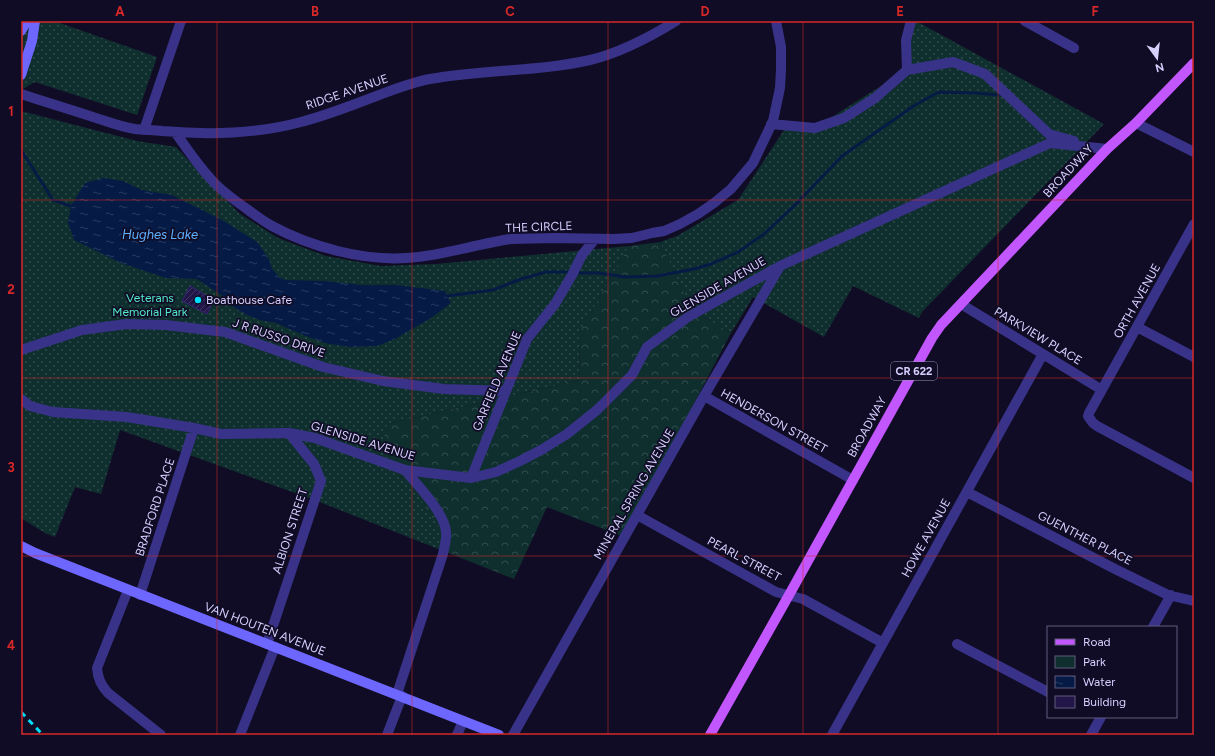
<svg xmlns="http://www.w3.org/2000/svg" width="1215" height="756" font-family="Figtree,sans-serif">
  <defs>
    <pattern id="green-dots" width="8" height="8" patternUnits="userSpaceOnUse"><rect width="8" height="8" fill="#0f2f2f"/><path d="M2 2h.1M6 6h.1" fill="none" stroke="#314c4e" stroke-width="1.8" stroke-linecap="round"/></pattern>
    <pattern id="forest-crowns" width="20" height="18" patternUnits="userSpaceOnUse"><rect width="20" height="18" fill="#0f2f2f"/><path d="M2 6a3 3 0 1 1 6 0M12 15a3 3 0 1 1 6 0" fill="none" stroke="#314c4e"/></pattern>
    <pattern id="water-ripples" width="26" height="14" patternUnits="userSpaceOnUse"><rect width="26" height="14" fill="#051b45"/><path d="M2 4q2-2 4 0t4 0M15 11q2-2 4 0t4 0" fill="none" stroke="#293b61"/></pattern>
    <pattern id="building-hatch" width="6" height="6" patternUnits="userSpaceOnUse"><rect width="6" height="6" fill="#211647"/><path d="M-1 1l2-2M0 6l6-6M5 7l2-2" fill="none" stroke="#403763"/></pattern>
  </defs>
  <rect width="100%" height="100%" fill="#110c25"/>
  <path fill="url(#green-dots)" d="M21 21H54L157 57 137 115 35 82 21 90Z
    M911 21H916L1104 124 922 312 919 318 853 286 824 337 753 297 731 333 692 310 660 242 677 236 738 200 784 130 819 125 908 69Z
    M21 111 137 141 176 147 240 214 278 238 326 256 381 266 436 264 629 246 579 333 580 380 387 424 445 537 441 550 312 499 120 430 101 494 75 487 55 537 45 533 21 518Z"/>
  <path fill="url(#forest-crowns)" d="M660 242 692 310 731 333 624 537 547 507 514 579 441 550 445 537 383 443 387 424 580 380 579 333 629 246Z"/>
  <path fill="url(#water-ripples)" d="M104 178 123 181 142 190 172 195 224 221 257 242 269 259 272 269 279 277 285 280 325 281 361 285H396L445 291 451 303 431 318 395 339 377 346 351 347 329 344 308 337 276 323 260 320 245 314 232 306 224 297 197 279 166 278 121 263 74 240 68 223 71 206 85 183Z"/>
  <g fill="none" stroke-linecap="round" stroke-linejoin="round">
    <path stroke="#051b45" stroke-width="3" d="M21 150 53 200 71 206
      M576 273H599L625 277 657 276 694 269 711 264 738 252 764 234 794 206 842 156 915 105 939 92 975 93 999 95
      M447 296 493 290 521 279 546 272H570"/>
  </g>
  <path fill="url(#building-hatch)" stroke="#372676" d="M190 286 214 300 207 314 182 301Z"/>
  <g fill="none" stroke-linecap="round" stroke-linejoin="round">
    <path stroke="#383388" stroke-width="10" d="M1025 21 1074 48
      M907 70 906 40 911 21
      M21 94C45 102 69 109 93 117 106 121 121 127 135 129 144 130 153 130 162 131 208 135 257 134 301 122 328 115 353 105 379 95 395 89 413 82 430 79 483 69 537 72 590 60 620 53 650 37 676 21
      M1136 123 1194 152
      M771 124 815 128 844 118 875 98 907 70 953 62 985 74 1049 134 1074 141
      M144 130 181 21
      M175 132C186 147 197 164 210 178 218 188 229 196 240 204 250 211 261 220 272 226 311 247 363 261 407 258 442 256 476 244 511 239L555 238 613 239 632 238 652 233 664 231 680 224 698 214 714 203 731 189 753 163 773 121 780 88 781 69V47L776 21
      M1194 224 1089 413 1088 416 1093 423 1097 426 1194 478
      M961 304 1102 390
      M1137 327 1194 357
      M21 350 82 330 126 324 166 325 225 332 323 367 383 381 444 389 506 391
      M704 396 853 480
      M21 399 30 406 53 412 127 417 194 428 221 434 289 433 315 438 405 470 471 478 496 472 520 461 541 450 567 434 597 410 632 375 647 347 688 317 780 266 1050 143 1107 149
      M471 478 527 339 555 304 572 275 582 255 595 239
      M967 492 1115 569 1168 595 1194 601
      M637 515 776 592 803 599 883 643
      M128 590 97 668C98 679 101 685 108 693L161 735
      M140 595 194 428
      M1153 627 1171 595
      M267 644 321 481 314 464 289 433
      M957 644 1048 692
      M397 694 443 554C444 547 447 539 446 532 445 513 417 485 405 470
      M240 735 275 647
      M387 735 402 696
      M457 735 463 721
      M513 735 704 396 779 268
      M832 735 1043 354
      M1091 735 1101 717"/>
    <path stroke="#6e67ff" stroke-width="10" d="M21 31 27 21
      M21 75 32 41 35 21
      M21 546 35 553 499 735"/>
    <path stroke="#c357ff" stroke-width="10" d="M710 735 789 595 932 338 941 325 1107 149 1136 123 1194 63"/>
    <path stroke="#00ddfb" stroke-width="3" stroke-dasharray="6 5" stroke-linecap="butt" d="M21 712 43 735
      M21 734 23 735"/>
  </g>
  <path fill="none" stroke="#d62828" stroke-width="1" stroke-opacity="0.55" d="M217 21V735M412 21V735M608 21V735M803 21V735M998 21V735M21 200H1194M21 378H1194M21 556H1194"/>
  <circle fill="#00ddfb" stroke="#110c25" stroke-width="1.5" cx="198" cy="300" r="4"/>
  <g text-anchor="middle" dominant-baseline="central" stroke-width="3.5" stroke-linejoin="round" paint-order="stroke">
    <rect fill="#110c25" stroke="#9b95be" stroke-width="1" x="891" y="362" width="46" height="18" rx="3"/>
    <g font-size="11" font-weight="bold" fill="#d6d0ff">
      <text x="914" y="371">CR 622</text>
    </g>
    <g font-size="12" fill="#d6d0ff" stroke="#110c25">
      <text transform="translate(347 92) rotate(-19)">RIDGE AVENUE</text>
      <text transform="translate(1068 171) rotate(-47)">BROADWAY</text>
      <text transform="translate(539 227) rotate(-2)">THE CIRCLE</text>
      <text transform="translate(718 287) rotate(-30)">GLENSIDE AVENUE</text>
      <text transform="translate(1137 301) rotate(-61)">ORTH AVENUE</text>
      <text transform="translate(1038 336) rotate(31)">PARKVIEW PLACE</text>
      <text transform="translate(279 338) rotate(19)">J R RUSSO DRIVE</text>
      <text transform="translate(497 381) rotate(-67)">GARFIELD AVENUE</text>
      <text transform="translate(774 421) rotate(29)">HENDERSON STREET</text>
      <text transform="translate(867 427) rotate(-61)">BROADWAY</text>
      <text transform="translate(363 441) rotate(17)">GLENSIDE AVENUE</text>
      <text transform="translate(634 494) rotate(-60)">MINERAL SPRING AVENUE</text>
      <text transform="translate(155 507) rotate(-72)">BRADFORD PLACE</text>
      <text transform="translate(290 531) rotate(-72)">ALBION STREET</text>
      <text transform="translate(926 538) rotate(-61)">HOWE AVENUE</text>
      <text transform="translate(1085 538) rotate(27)">GUENTHER PLACE</text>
      <text transform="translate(744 559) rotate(28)">PEARL STREET</text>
      <text transform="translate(265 629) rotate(21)">VAN HOUTEN AVENUE</text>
    </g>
    <g font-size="12" fill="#51eac7" stroke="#110c25">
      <text x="150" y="298">Veterans<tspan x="150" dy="14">Memorial Park</tspan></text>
    </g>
    <g font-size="12" fill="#d6d0ff" stroke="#110c25" text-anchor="start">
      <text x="206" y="300">Boathouse Cafe</text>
    </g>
    <g font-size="13" font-style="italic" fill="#5eb1ff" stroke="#110c25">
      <text x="160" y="234">Hughes Lake</text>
    </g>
  </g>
  <rect width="1215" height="756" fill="none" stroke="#110c25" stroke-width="44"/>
  <rect x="1047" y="626" width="130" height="92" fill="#110c25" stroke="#605a7c"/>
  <rect x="1055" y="639" width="20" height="6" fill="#c357ff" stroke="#605a7c"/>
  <text x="1083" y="646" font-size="12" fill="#d6d0ff">Road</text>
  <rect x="1055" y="656" width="20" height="12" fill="#0f2f2f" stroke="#605a7c"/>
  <text x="1083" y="666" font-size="12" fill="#d6d0ff">Park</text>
  <rect x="1055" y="676" width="20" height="12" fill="url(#water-ripples)" stroke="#605a7c"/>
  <text x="1083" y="686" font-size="12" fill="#d6d0ff">Water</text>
  <rect x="1055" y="696" width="20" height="12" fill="#211647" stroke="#605a7c"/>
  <text x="1083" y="706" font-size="12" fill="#d6d0ff">Building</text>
  <g transform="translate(1157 58) rotate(165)" stroke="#110c25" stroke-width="3" paint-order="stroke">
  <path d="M0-3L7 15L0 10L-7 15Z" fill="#d6d0ff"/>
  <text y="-6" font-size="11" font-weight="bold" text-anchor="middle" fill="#d6d0ff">N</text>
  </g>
  <rect x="22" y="22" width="1171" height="712" fill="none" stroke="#d62828" stroke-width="1.5"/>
  <g font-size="13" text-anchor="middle" font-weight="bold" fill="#d62828">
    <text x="120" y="16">A</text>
    <text x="315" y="16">B</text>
    <text x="510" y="16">C</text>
    <text x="705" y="16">D</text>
    <text x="900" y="16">E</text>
    <text x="1095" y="16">F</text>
    <text x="11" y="116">1</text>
    <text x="11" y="294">2</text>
    <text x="11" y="472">3</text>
    <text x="11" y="650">4</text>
  </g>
</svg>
